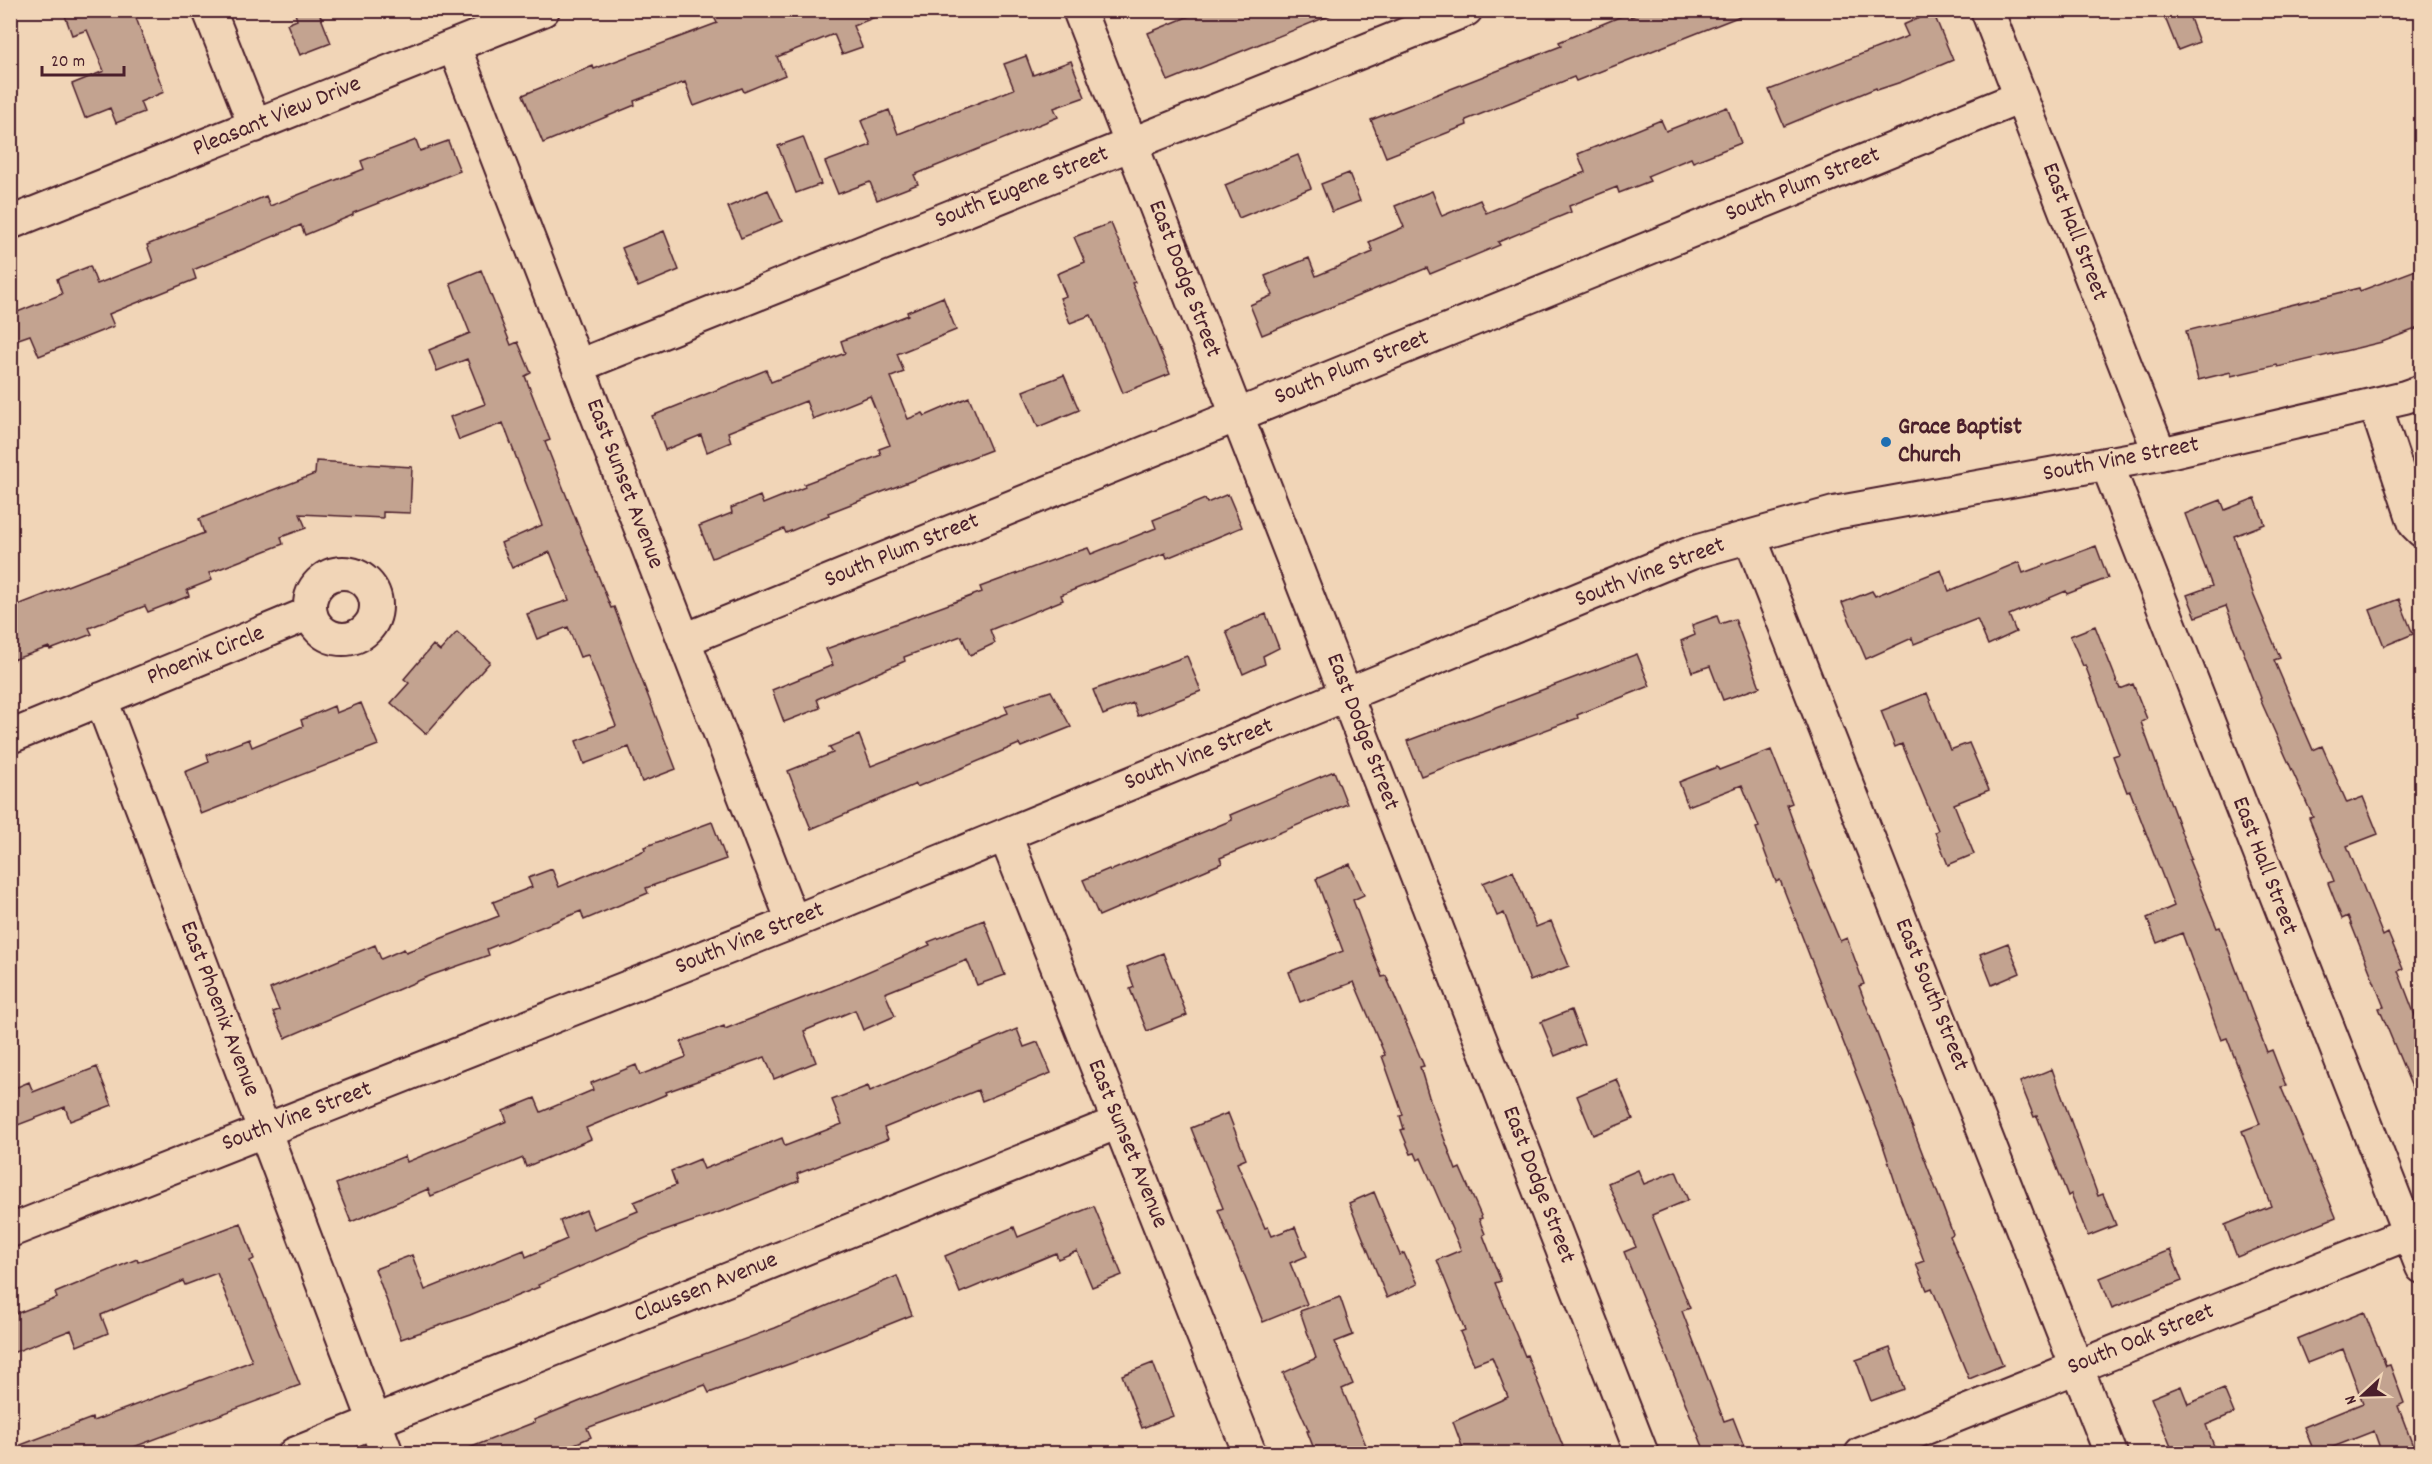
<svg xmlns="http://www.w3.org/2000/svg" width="2432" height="1464" font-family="Dekko,sans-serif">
  <rect width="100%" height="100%" fill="#f1d5b7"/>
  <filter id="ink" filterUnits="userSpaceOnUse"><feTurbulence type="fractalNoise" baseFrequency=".0167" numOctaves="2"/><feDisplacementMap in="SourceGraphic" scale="12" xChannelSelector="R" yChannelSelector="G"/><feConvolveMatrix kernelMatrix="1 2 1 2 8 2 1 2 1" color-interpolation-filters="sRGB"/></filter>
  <g filter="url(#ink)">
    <path fill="#c3a390" stroke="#4a1f2b" stroke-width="1.5" d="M63 10H133L164 92 140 102 144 112 116 123 110 108 85 118 72 84 104 71 87 30 72 35Z
      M294 10H318L331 43 300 55 287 24 297 20Z
      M730 10 890 11 853 26 862 47 842 54 834 34 777 57 785 75 744 92 742 88 694 106 685 82 634 101 635 105 543 143 523 95 593 66 594 69 717 23 714 17Z
      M1204 10H1341V11L1168 81 1148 33Z
      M1646 10 1753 11 1576 81 1574 77 1466 120 1467 125 1386 157 1371 120 1561 46 1559 42 1629 13 1631 17Z
      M2162 10H2187L2199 42 2178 50Z
      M1933 12 1953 60 1901 82 1877 90 1876 88 1784 126 1769 90 1908 36 1903 25Z
      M1026 56 1033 75 1071 61 1085 97 1054 108 1058 117 914 175 918 184 877 200 870 182 838 194 825 162 871 145 861 121 889 110 898 134 1014 89 1004 64Z
      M1727 107 1741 143 1693 162 1691 158 1647 176 1650 181 1619 193 1617 187 1569 206 1571 212 1498 242 1500 245 1430 274 1427 268 1262 335 1250 305 1273 295 1265 276 1309 258 1316 276 1373 252 1369 242 1404 227 1395 206 1432 191 1442 216 1480 200 1486 213 1585 172 1578 154 1661 120 1666 131Z
      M803 137 821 184 796 193 778 146Z
      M416 140 420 151 448 141 460 171 353 213V215L305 235 301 225 193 270 196 279 109 314 114 326 39 356 30 335 10 342V315L62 294 57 279 90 266 97 284 153 262 147 245 266 196 270 206 364 169 361 161Z
      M1298 155 1311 188 1239 218 1225 185Z
      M1349 173 1360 201 1332 212 1321 184Z
      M768 190 782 221 741 238 728 207Z
      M1111 223 1135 282 1132 283 1170 374 1123 393 1091 315 1070 323 1060 298 1066 296 1057 274 1085 262 1074 237Z
      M664 231 679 270 638 287 622 248Z
      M2421 268V327L2382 342 2278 367 2277 365 2231 376V372L2198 380 2186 331 2359 288 2360 291Z
      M481 270 511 345 518 342 531 373 525 376 550 440 545 442 611 608 614 607 676 769 642 782 629 747 584 764 576 741 616 726 588 655 580 657 568 627 537 639 527 614 569 600 550 552 512 568 501 543 542 525 503 423 459 440 450 417 485 404 467 359 437 371 429 350 470 333 450 283Z
      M943 297 956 330 897 354 904 372 891 377 908 419 923 413 925 416 969 397 991 450 828 513 829 515 786 533 784 529 712 558 699 526 732 513 731 508 760 496 763 504 805 487 804 484 881 455 879 449 890 445 870 396 813 419 806 401 728 432 731 442 707 452 701 435 665 450 652 416 766 370 771 382 845 353 841 341 908 315 907 312Z
      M1064 375 1079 410 1038 427 1023 391Z
      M316 461 412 467 410 513 383 512V518L300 514 306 528 281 537 283 544 209 573 212 580 187 590 189 596 148 612 145 606 89 628 92 634 50 650 49 647 10 661V608L204 533 199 519 315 474Z
      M1228 494 1242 527 1167 558 1165 553 1061 595 1063 600 990 630 995 643 970 655 961 636 904 657 905 661 817 699 820 708 784 722 772 690 833 665 826 649 982 592 980 587 1061 557 1088 548 1091 554 1156 528 1153 520 1205 499 1207 503Z
      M2255 498 2265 524 2234 536 2254 596 2280 658 2274 660 2313 750 2322 746 2347 803 2363 797 2378 834 2347 846 2383 936 2388 933 2403 969 2398 971 2421 1031V1109L2379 1008 2384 1007 2348 916 2342 919 2328 883 2334 881 2309 818 2313 817 2260 699 2261 698 2226 606 2196 617 2187 595 2212 586 2185 514 2221 500 2225 510Z
      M2096 546 2108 578 2067 594 2066 591 2009 615 2016 632 1988 645 1977 619 1914 644 1912 638 1866 659 1842 603 1872 591 1875 596 1941 570 1949 591 2019 562 2023 573Z
      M2399 599 2413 634 2384 646 2370 610Z
      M1266 614 1279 648 1263 656 1265 664 1243 674 1226 631Z
      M1717 616 1720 624 1735 619 1760 687 1723 700 1710 666 1692 672 1681 641 1695 635 1692 625Z
      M2095 626 2120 689 2133 684 2147 719 2141 722 2191 859 2189 860 2217 928 2220 927 2267 1052 2272 1050 2286 1086 2281 1087 2336 1217 2237 1257 2225 1225 2271 1206 2242 1131 2260 1124 2227 1038 2221 1040 2182 933 2157 943 2147 918 2174 906 2130 791 2127 792 2113 756 2119 754 2085 665 2083 666 2070 636Z
      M457 632 490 662 426 734 391 703 409 683 404 679 433 645 440 651Z
      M1637 654 1650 686 1577 715 1578 718 1421 776 1407 741Z
      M1187 656 1201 691 1138 716 1133 703 1103 715 1093 690Z
      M1051 691 1071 727 1021 747 1019 744 917 787 916 784 811 829 788 771 833 753 829 747 859 735 871 766 1008 713 1005 706Z
      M1927 693 1950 750 1969 743 1989 790 1954 804 1974 854 1948 865 1935 832 1938 830 1902 744 1895 747 1881 711Z
      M361 703 378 745 201 814 185 772 209 762 207 755 249 739 252 747 303 726 301 720 334 706 336 713Z
      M1771 750 1792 803 1787 805 1814 879 1840 941 1847 938 1864 984 1859 986 1953 1234 1950 1236 2003 1365 1969 1379 1932 1288 1927 1290 1916 1264 1924 1261 1900 1197 1880 1136 1780 880 1776 882 1756 828 1759 827 1742 785 1688 806 1679 782 1717 767 1719 770Z
      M1334 771 1347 804 1220 858 1222 863 1099 916 1083 880 1109 869 1110 871 1232 820 1230 815Z
      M712 822 726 859 646 888 648 893 584 920 581 911 487 949 489 955 432 975 285 1038 273 1012 279 1010 270 989 375 945 381 959 404 949 406 952 499 916 493 902 532 887 528 878 552 869 559 887 645 850 644 847Z
      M1350 864 1364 895 1353 900 1382 977 1386 976 1424 1066 1420 1067 1429 1097 1456 1170 1460 1168 1482 1218 1479 1219 1485 1234 1483 1235 1501 1281 1495 1283 1525 1356 1527 1355 1566 1454H1465L1453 1422 1508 1397 1492 1357 1474 1364 1460 1332 1465 1330 1437 1260 1461 1250 1421 1158 1418 1160 1415 1153 1411 1154 1401 1130 1404 1129 1400 1116 1403 1115 1382 1056 1385 1055 1354 982 1300 1002 1289 972 1343 951 1316 879Z
      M1513 871 1536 927 1551 921 1569 966 1530 981 1504 913 1497 916 1483 883Z
      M984 920 1005 975 977 985 967 960 885 993 895 1016 863 1030 855 1010 804 1031 816 1062 774 1079 765 1057 666 1092 667 1094 586 1128 591 1139 526 1167 523 1158 431 1196 428 1189 351 1222 336 1184 405 1156 407 1162 507 1121 503 1111 535 1098 541 1112 593 1090 591 1083 636 1065 640 1075 686 1057 681 1042 724 1026 725 1029 839 984 930 945 928 942Z
      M2008 943 2020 973 1992 985 1980 954Z
      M1163 953 1187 1015 1147 1031 1130 989 1134 987 1127 967Z
      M1571 1010 1584 1044 1555 1056 1541 1022Z
      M1017 1029 1024 1047 1038 1042 1051 1073 982 1101 978 1090 884 1128 888 1139 797 1174 799 1181 734 1207 648 1237 538 1285 539 1287 470 1315 401 1339 375 1269 412 1255 425 1290 524 1250 526 1257 567 1239 560 1221 586 1210 594 1229 638 1211 634 1202 676 1185 671 1171 700 1159 704 1169 782 1138 785 1146 842 1124 832 1100 868 1086 870 1091Z
      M97 1067 112 1105 70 1121 65 1107 10 1128V1090L29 1082 33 1092Z
      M2052 1069 2098 1196 2103 1194 2116 1225 2088 1236 2071 1194 2068 1196 2037 1116 2034 1117 2020 1082Z
      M1617 1079 1633 1119 1593 1135 1577 1096Z
      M1228 1113 1246 1159 1237 1163 1265 1228 1268 1227 1272 1236 1295 1227 1307 1256 1290 1263 1307 1304 1263 1322 1218 1210 1223 1208 1191 1128Z
      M1638 1170 1644 1184 1676 1171 1688 1200 1652 1215 1690 1308 1682 1311 1724 1421 1733 1418 1747 1454H1706L1624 1252 1636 1247 1608 1183Z
      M1374 1192 1400 1255 1404 1253 1418 1284 1387 1298 1349 1203Z
      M1094 1206 1122 1275 1092 1287 1077 1251 1058 1259 1056 1253 960 1293 945 1256 1014 1227 1018 1237Z
      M241 1223 254 1259 250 1261 300 1385 115 1454H10V1449L92 1418 93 1421 252 1361 217 1273 185 1285 183 1281 101 1315 108 1333 77 1346 71 1330 10 1354V1316L57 1298 55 1293 137 1259 138 1262Z
      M2170 1250 2182 1281 2112 1308 2100 1278Z
      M897 1276 912 1315 792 1363 709 1393 705 1385 587 1428 591 1437 551 1454H459V1452L535 1422 534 1420 620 1385 775 1328Z
      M1340 1297 1353 1335 1335 1342 1353 1384 1342 1389 1366 1445 1346 1454H1316L1307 1431H1309L1283 1373 1316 1358 1300 1311Z
      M2364 1312 2386 1366 2390 1365 2404 1403 2398 1406 2416 1454H2382L2374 1431 2315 1454 2304 1427 2363 1403 2343 1349 2307 1363 2297 1339Z
      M1890 1348 1904 1389 1871 1401 1856 1360Z
      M1153 1363 1173 1416 1142 1428 1122 1375Z
      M2181 1386 2188 1404 2224 1389 2234 1413 2206 1425 2217 1454H2174L2151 1398Z"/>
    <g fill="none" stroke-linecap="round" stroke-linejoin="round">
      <g stroke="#4a1f2b" stroke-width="36">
        <path id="minor" d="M209 10 255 126
          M1079 10 1642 1454
          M1987 10 2160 454
          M454 46 793 922
          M10 223 543 10
          M578 366 1466 10
          M2375 404 2415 524 2422 531
          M2107 464 2422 1267
          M1750 537 2111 1454
          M310 606a33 33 0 1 1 66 0a33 33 0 1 1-66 0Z
          M684 640 2021 97
          M101 699 387 1454
          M10 737 310 613
          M1005 835 1250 1454
          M10 1231 793 922 1691 553 1834 513 2160 454 2405 397 2422 391
          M294 1454 1119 1122
          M1861 1454 2422 1228"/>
      </g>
      <use href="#minor" stroke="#f1d5b7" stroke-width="32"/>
    </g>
  </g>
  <circle fill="#1f6fb2" stroke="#f1d5b7" stroke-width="2" cx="1886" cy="442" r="6"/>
  <g text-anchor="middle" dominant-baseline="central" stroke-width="6" stroke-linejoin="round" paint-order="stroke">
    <g font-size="24" fill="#4a1f2b" stroke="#f1d5b7">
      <text transform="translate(277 117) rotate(-22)">Pleasant View Drive</text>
      <text transform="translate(1803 185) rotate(-22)">South Plum Street</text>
      <text transform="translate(1022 188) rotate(-22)">South Eugene Street</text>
      <text transform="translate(2074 232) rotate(69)">East Hall Street</text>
      <text transform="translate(1184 279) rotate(69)">East Dodge Street</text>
      <text transform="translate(1352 368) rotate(-22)">South Plum Street</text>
      <text transform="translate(2121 460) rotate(-11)">South Vine Street</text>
      <text transform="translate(624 484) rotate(69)">East Sunset Avenue</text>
      <text transform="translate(902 551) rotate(-22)">South Plum Street</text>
      <text transform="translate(1650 573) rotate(-21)">South Vine Street</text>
      <text transform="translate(206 656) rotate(-22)">Phoenix Circle</text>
      <text transform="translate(1362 732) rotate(69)">East Dodge Street</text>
      <text transform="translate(1199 755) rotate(-22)">South Vine Street</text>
      <text transform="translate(2264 866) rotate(69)">East Hall Street</text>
      <text transform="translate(750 939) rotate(-22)">South Vine Street</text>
      <text transform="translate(1931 995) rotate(68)">East South Street</text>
      <text transform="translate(219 1009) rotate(69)">East Phoenix Avenue</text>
      <text transform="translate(297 1117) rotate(-21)">South Vine Street</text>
      <text transform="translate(1127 1144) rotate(68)">East Sunset Avenue</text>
      <text transform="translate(1538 1185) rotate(69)">East Dodge Street</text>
      <text transform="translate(706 1288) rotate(-22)">Claussen Avenue</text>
      <text transform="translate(2141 1340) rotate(-22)">South Oak Street</text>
    </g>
    <g font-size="24" font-weight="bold" fill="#4a1f2b" stroke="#f1d5b7" text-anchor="start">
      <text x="1898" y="428">Grace Baptist<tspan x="1898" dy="28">Church</tspan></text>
    </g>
  </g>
  <rect width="2432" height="1464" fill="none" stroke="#f1d5b7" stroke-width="36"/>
  <rect x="18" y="18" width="2396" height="1428" fill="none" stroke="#4a1f2b" stroke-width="2" filter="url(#ink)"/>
  <g transform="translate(2363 1395) rotate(248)" stroke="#f1d5b7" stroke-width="4.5" paint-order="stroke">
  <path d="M0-4.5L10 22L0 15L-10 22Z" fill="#4a1f2b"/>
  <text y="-9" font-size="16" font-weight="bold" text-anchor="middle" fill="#4a1f2b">N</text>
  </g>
  <path d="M42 66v9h82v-9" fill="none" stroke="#4a1f2b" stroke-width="3"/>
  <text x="51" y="66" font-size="18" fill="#4a1f2b" stroke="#f1d5b7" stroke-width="4.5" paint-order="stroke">20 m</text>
</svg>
